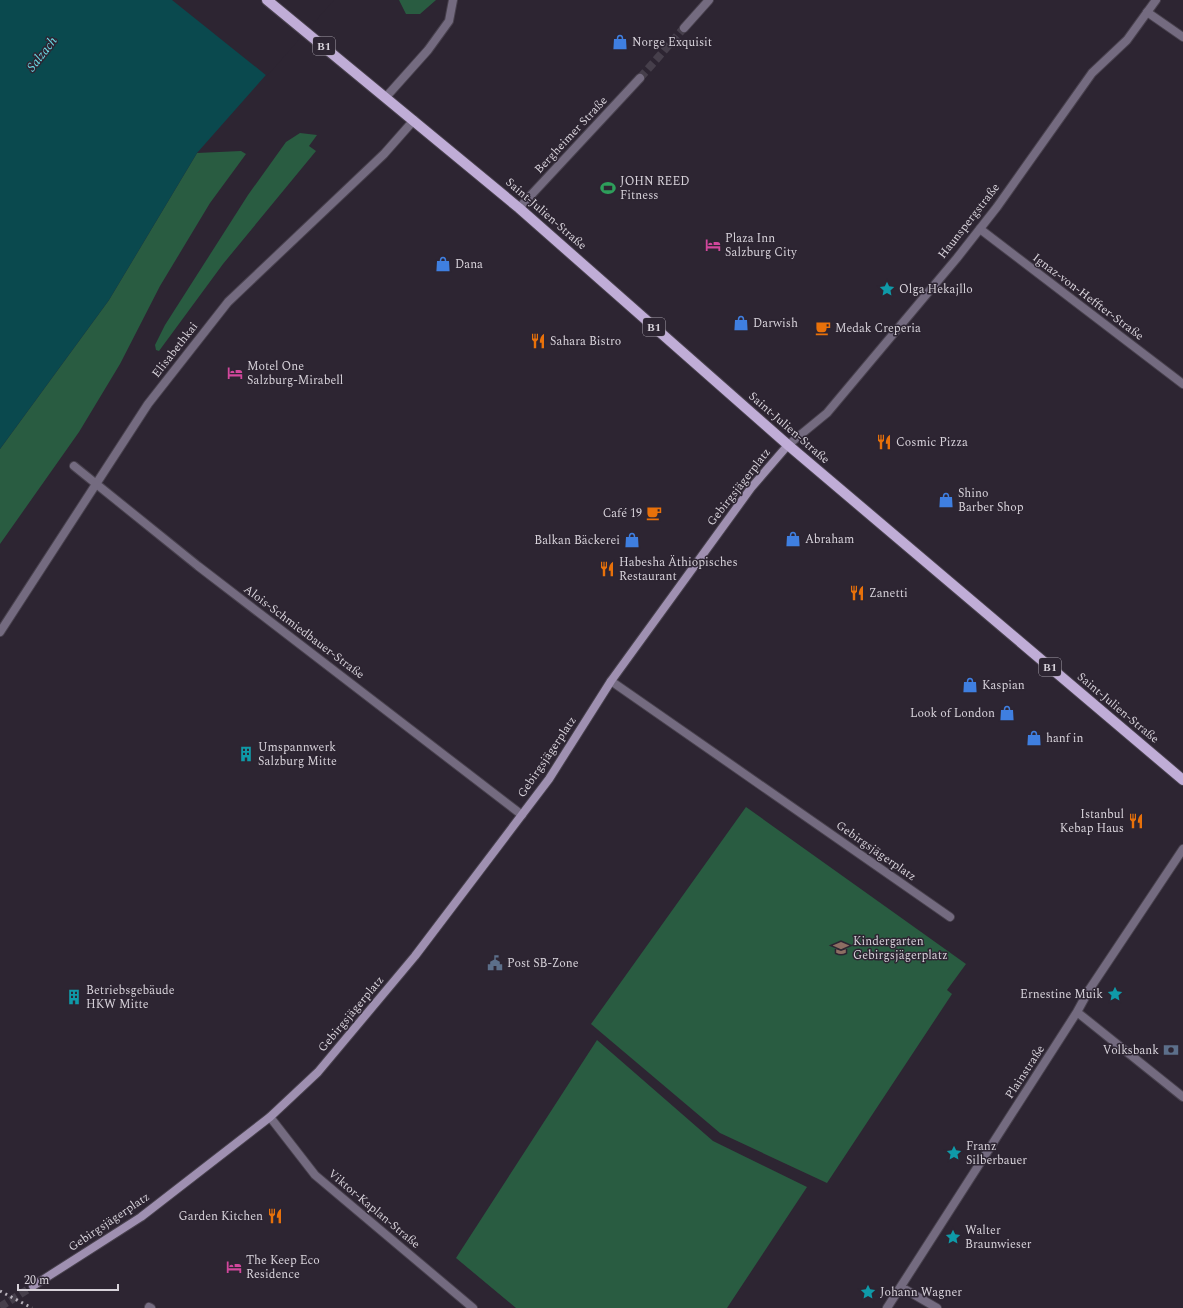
<svg xmlns="http://www.w3.org/2000/svg" width="1183" height="1308" font-family="Spectral,serif">
  <rect width="100%" height="100%" fill="#2d2532"/>
  <path fill="#295c41" d="M399 0H436L420 14H406Z
    M300 133 317 135 309 146 316 151 223 264 159 351 156 350 155 345 165 325 248 195 286 142Z
    M241 151 246 154 210 203 160 286 120 364 79 432 0 544V449L109 300 197 153Z
    M746 807 966 964 947 990 952 994 827 1183 720 1133 591 1024Z
    M597 1040 713 1141 807 1187 727 1308H516L456 1258Z"/>
  <path fill="#0a494e" d="M0 0H332L197 153 109 300 0 449Z"/>
  <path fill="#2d2532" d="M172 0H334L267 76Z"/>
  <g fill="none" stroke-linecap="round" stroke-linejoin="round">
    <path stroke="#463f4b" stroke-width="8" stroke-dasharray="8 4" stroke-linecap="butt" d="M640 78 684 28"/>
    <path stroke="#463f4b" stroke-width="8" stroke-dasharray="8 4" stroke-linecap="butt" d="M0 1307 33 1286"/>
    <g stroke="#48414d" stroke-width="10">
      <path id="minor" d="M1147 12 1183 37
        M684 28 709 0
        M386 97 428 50 449 21 453 0
        M519 208 640 78
        M980 229 1183 384
        M74 466 198 566 522 815
        M0 632 148 404 228 302 384 154 414 120
        M611 681 950 917
        M1077 1012 1183 1097
        M270 1117 315 1175 473 1308
        M901 1287 937 1308
        M149 1307 151 1308
        M887 1308 1077 1012 1089 990 1183 849"/>
    </g>
    <g stroke="#48414d" stroke-width="10">
      <path id="tertiary" d="M788 445 827 413 957 258 997 207 1092 73 1127 40 1156 0"/>
    </g>
    <g stroke="#48414d" stroke-width="10">
      <path id="secondary" d="M33 1286 141 1217 270 1117 318 1072 415 956 549 779 611 681 751 488 788 445"/>
    </g>
    <g stroke="#48414d" stroke-width="12">
      <path id="primary" d="M267 0 519 208 788 445 1183 780"/>
    </g>
    <use href="#minor" stroke="#746b80" stroke-width="8"/>
    <use href="#tertiary" stroke="#746b80" stroke-width="8"/>
    <use href="#secondary" stroke="#9f90b1" stroke-width="8"/>
    <use href="#primary" stroke="#c0add7" stroke-width="10"/>
    <path stroke="#b7b1ba" stroke-width="3" stroke-dasharray="2 4" stroke-linecap="butt" d="M0 1291 32 1308"/>
  </g>
  <defs>
    <g id="shop-bare" transform="scale(1.2)"><path d="M-5-2.5h2.3a2.7 3.5 0 0 1 5.4 0H5L5.5 6h-11ZM-1.5-2.5h3a1.5 2.3 0 0 0-3 0Z" fill="#3f7fe0" stroke="#2d2532" stroke-width="2.5" paint-order="stroke"/></g>
    <g id="stadium-bare" transform="scale(1.2)"><path d="M0-5a6.5 5 0 1 0 0 10a6.5 5 0 1 0 0-10ZM-3.5-1.8h7v3.6h-7Z" fill="#2e9e5b" stroke="#2d2532" stroke-width="2.5" paint-order="stroke"/></g>
    <g id="hotel-bare" transform="scale(1.2)"><path d="M-6-4.5h1.5V1H6V5H4.5V3h-9V5H-6ZM-4 0a1.8 1.8 0 1 1 3.6 0ZM.5 0V-2.5h3Q6-2.5 6 0Z" fill="#d1479c" stroke="#2d2532" stroke-width="2.5" paint-order="stroke"/></g>
    <g id="sight-bare" transform="scale(1.2)"><path d="M0-6L1.8-2.2L6-1.7L2.9 1.2L3.7 5.4L0 3.3L-3.7 5.4L-2.9 1.2L-6-1.7L-1.8-2.2Z" fill="#0f9aa8" stroke="#2d2532" stroke-width="2.5" paint-order="stroke"/></g>
    <g id="cafe-bare" transform="scale(1.2)"><path d="M-5.5-4.5H6V0H3Q3 3.5 0 3.5H-2.5Q-5.5 3.5-5.5 0ZM3-3.2v2h1.7v-2ZM-6 4.5H4V6H-6Z" fill="#e8710a" stroke="#2d2532" stroke-width="2.5" paint-order="stroke"/></g>
    <g id="restaurant-bare" transform="scale(1.2)"><path d="M-5-6h1v4h1v-4h1v4h1v-4h1v5L-1.5 .5V6h-2V.5L-5-1ZM5-6V6H3V1.5H1.5Q1.5-4 5-6Z" fill="#e8710a" stroke="#2d2532" stroke-width="2.5" paint-order="stroke"/></g>
    <g id="building-bare" transform="scale(1.2)"><path d="M-4-6H4V6H1V3H-1V6H-4ZM-2.5-4.3h1.7v1.8h-1.7ZM.8-4.3h1.7v1.8H.8ZM-2.5-1h1.7V.8h-1.7ZM.8-1h1.7V.8H.8Z" fill="#0f9aa8" stroke="#2d2532" stroke-width="2.5" paint-order="stroke"/></g>
    <g id="school-bare" transform="scale(1.2)"><path d="M0-5L7-2L0 1L-7-2ZM-4 1L0 2.5L4 1V4Q0 6-4 4Z" fill="#8d6e63" stroke="#2d2532" stroke-width="2.5" paint-order="stroke"/></g>
    <g id="civic-bare" transform="scale(1.2)"><path d="M-.6-6.5H3V-4.5H.6V-3L4-1V1h2V6H-6V1h2V-1L-.6-3ZM-1.2 2.5V6h2.4V2.5Z" fill="#5c6f8a" stroke="#2d2532" stroke-width="2.5" paint-order="stroke"/></g>
    <g id="bank-bare" transform="scale(1.2)"><path d="M-6-4H6V4H-6ZM0-2.3a2.3 2.3 0 1 0 0 4.6a2.3 2.3 0 1 0 0-4.6Z" fill="#5c6f8a" stroke="#2d2532" stroke-width="2.5" paint-order="stroke"/></g>
  </defs>
  <g fill-rule="evenodd">
    <use href="#shop-bare" x="620" y="42"/>
    <use href="#stadium-bare" x="608" y="188"/>
    <use href="#hotel-bare" x="713" y="245"/>
    <use href="#shop-bare" x="443" y="264"/>
    <use href="#sight-bare" x="887" y="289"/>
    <use href="#shop-bare" x="741" y="323"/>
    <use href="#cafe-bare" x="823" y="328"/>
    <use href="#restaurant-bare" x="538" y="341"/>
    <use href="#hotel-bare" x="235" y="373"/>
    <use href="#restaurant-bare" x="884" y="442"/>
    <use href="#shop-bare" x="946" y="500"/>
    <use href="#cafe-bare" x="654" y="513"/>
    <use href="#shop-bare" x="793" y="539"/>
    <use href="#shop-bare" x="632" y="540"/>
    <use href="#restaurant-bare" x="607" y="569"/>
    <use href="#restaurant-bare" x="857" y="593"/>
    <use href="#shop-bare" x="970" y="685"/>
    <use href="#shop-bare" x="1007" y="713"/>
    <use href="#shop-bare" x="1034" y="738"/>
    <use href="#building-bare" x="246" y="754"/>
    <use href="#restaurant-bare" x="1136" y="821"/>
    <use href="#school-bare" x="841" y="948"/>
    <use href="#civic-bare" x="495" y="963"/>
    <use href="#sight-bare" x="1115" y="994"/>
    <use href="#building-bare" x="74" y="997"/>
    <use href="#bank-bare" x="1171" y="1050"/>
    <use href="#sight-bare" x="954" y="1153"/>
    <use href="#restaurant-bare" x="275" y="1216"/>
    <use href="#sight-bare" x="953" y="1237"/>
    <use href="#hotel-bare" x="234" y="1267"/>
    <use href="#sight-bare" x="868" y="1292"/>
  </g>
  <g text-anchor="middle" dominant-baseline="central" stroke-width="3" stroke-linejoin="round" paint-order="stroke">
    <g fill="#2d2532" stroke="#a49ea8" stroke-width="1">
      <rect x="313" y="37" width="22" height="18" rx="3"/>
      <rect x="643" y="318" width="22" height="18" rx="3"/>
      <rect x="1039" y="658" width="22" height="18" rx="3"/>
    </g>
    <g font-size="11" font-weight="bold" fill="#d7d2da">
      <text x="324" y="46">B1</text>
      <text x="654" y="327">B1</text>
      <text x="1050" y="667">B1</text>
    </g>
    <g font-size="12" fill="#d7d2da" stroke="#2d2532" text-anchor="start">
      <text x="632" y="42">Norge Exquisit</text>
      <text x="620" y="181">JOHN REED<tspan x="620" dy="14">Fitness</tspan></text>
      <text x="725" y="238">Plaza Inn<tspan x="725" dy="14">Salzburg City</tspan></text>
      <text x="455" y="264">Dana</text>
      <text x="899" y="289">Olga Hekajllo</text>
      <text x="753" y="323">Darwish</text>
      <text x="835" y="328">Medak Creperia</text>
      <text x="550" y="341">Sahara Bistro</text>
      <text x="247" y="366">Motel One<tspan x="247" dy="14">Salzburg-Mirabell</tspan></text>
      <text x="896" y="442">Cosmic Pizza</text>
      <text x="958" y="493">Shino<tspan x="958" dy="14">Barber Shop</tspan></text>
      <text x="642" y="513" text-anchor="end">Café 19</text>
      <text x="805" y="539">Abraham</text>
      <text x="620" y="540" text-anchor="end">Balkan Bäckerei</text>
      <text x="619" y="562">Habesha Äthiopisches<tspan x="619" dy="14">Restaurant</tspan></text>
      <text x="869" y="593">Zanetti</text>
      <text x="982" y="685">Kaspian</text>
      <text x="995" y="713" text-anchor="end">Look of London</text>
      <text x="1046" y="738">hanf in</text>
      <text x="258" y="747">Umspannwerk<tspan x="258" dy="14">Salzburg Mitte</tspan></text>
      <text x="1124" y="814" text-anchor="end">Istanbul<tspan x="1124" dy="14">Kebap Haus</tspan></text>
      <text x="853" y="941">Kindergarten<tspan x="853" dy="14">Gebirgsjägerplatz</tspan></text>
      <text x="507" y="963">Post SB-Zone</text>
      <text x="86" y="990">Betriebsgebäude<tspan x="86" dy="14">HKW Mitte</tspan></text>
      <text x="1103" y="994" text-anchor="end">Ernestine Muik</text>
      <text x="1159" y="1050" text-anchor="end">Volksbank</text>
      <text x="966" y="1146">Franz<tspan x="966" dy="14">Silberbauer</tspan></text>
      <text x="263" y="1216" text-anchor="end">Garden Kitchen</text>
      <text x="965" y="1230">Walter<tspan x="965" dy="14">Braunwieser</tspan></text>
      <text x="246" y="1260">The Keep Eco<tspan x="246" dy="14">Residence</tspan></text>
      <text x="880" y="1292">Johann Wagner</text>
    </g>
    <g font-size="12" fill="#d7d2da" stroke="#2d2532">
      <text transform="translate(571 135) rotate(-47)">Bergheimer Straße</text>
      <text transform="translate(546 214) rotate(41)">Saint-Julien-Straße</text>
      <text transform="translate(969 221) rotate(-52)">Haunspergstraße</text>
      <text transform="translate(1088 297) rotate(37)">Ignaz-von-Heffter-Straße</text>
      <text transform="translate(175 350) rotate(-52)">Elisabethkai</text>
      <text transform="translate(789 428) rotate(41)">Saint-Julien-Straße</text>
      <text transform="translate(739 487) rotate(-52)">Gebirgsjägerplatz</text>
      <text transform="translate(304 632) rotate(37)">Alois-Schmiedbauer-Straße</text>
      <text transform="translate(1118 708) rotate(40)">Saint-Julien-Straße</text>
      <text transform="translate(547 757) rotate(-56)">Gebirgsjägerplatz</text>
      <text transform="translate(876 851) rotate(35)">Gebirgsjägerplatz</text>
      <text transform="translate(351 1014) rotate(-50)">Gebirgsjägerplatz</text>
      <text transform="translate(1025 1072) rotate(-57)">Plainstraße</text>
      <text transform="translate(374 1209) rotate(40)">Viktor-Kaplan-Straße</text>
      <text transform="translate(109 1222) rotate(-34)">Gebirgsjägerplatz</text>
    </g>
    <g font-size="13" font-style="italic" fill="#6bdce6" stroke="#2d2532">
      <text transform="translate(42 54) rotate(-52)">Salzach</text>
    </g>
  </g>
  <path d="M18 1284v6h100v-6" fill="none" stroke="#d7d2da" stroke-width="2"/>
  <text x="24" y="1284" font-size="12" fill="#d7d2da" stroke="#2d2532" stroke-width="3" paint-order="stroke">20 m</text>
</svg>
